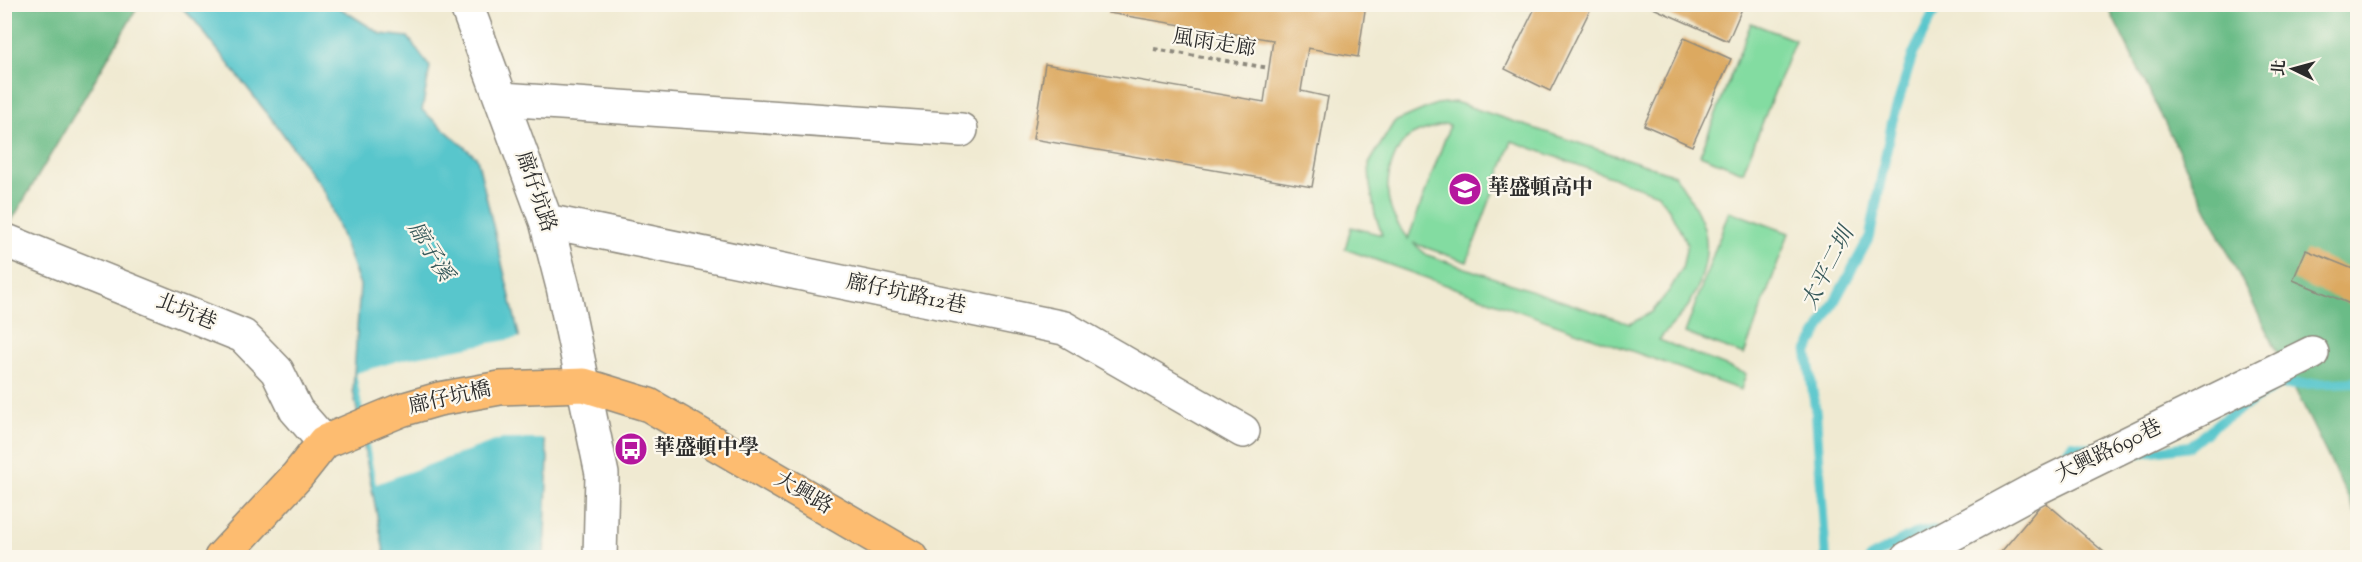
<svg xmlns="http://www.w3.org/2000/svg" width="2362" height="562" font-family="'Sorts Mill Goudy','Noto Serif TC',serif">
  <rect width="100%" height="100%" fill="#fbf7ec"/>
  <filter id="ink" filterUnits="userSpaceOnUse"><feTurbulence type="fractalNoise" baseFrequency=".0167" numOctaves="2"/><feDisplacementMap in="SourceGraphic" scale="12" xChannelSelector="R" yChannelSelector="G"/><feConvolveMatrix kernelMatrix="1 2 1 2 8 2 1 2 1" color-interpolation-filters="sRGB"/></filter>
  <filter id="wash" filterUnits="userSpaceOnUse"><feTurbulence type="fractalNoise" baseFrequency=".008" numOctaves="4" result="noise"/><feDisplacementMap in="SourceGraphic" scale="24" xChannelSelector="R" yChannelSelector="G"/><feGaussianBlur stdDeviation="1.35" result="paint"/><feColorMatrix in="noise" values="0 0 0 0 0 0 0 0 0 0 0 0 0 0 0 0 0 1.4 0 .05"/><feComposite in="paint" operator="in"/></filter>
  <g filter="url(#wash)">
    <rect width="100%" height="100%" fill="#f0ead2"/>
    <path fill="#83dca1" stroke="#578466" stroke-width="1.5" fill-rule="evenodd" d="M1751 23 1795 40 1743 172 1700 155Z
      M1455 102 1675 175C1686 192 1701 213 1705 233 1710 256 1700 289 1687 308 1679 319 1667 329 1659 340L1746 374 1741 390 1345 249 1351 227 1382 235 1375 214 1370 185 1369 164 1379 147 1394 122 1436 104ZM1444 124 1450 125 1408 239C1388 215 1382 190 1393 161 1396 153 1402 142 1409 137 1419 130 1433 128 1444 124ZM1512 141 1658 194 1670 211 1687 244 1682 269 1669 291 1652 312 1630 324 1427 255 1413 243 1467 262Z
      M1729 211 1789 233 1744 355 1685 333Z"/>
    <path fill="#6abc87" stroke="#4a7459" stroke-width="1.5" d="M5 5H139L5 232Z
      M2107 5H2357V516Z"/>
    <path fill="#58c6cc" stroke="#42787c" stroke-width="1.5" d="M179 5H335L381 34 408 37 430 67 422 110 477 158 548 457 544 557H385L353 390 360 285 326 194 281 131 195 21Z"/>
    <path fill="#f0ead2" d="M523 337 547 439H500L376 484 356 373 405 359Z"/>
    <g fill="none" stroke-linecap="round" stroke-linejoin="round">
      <path stroke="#58c6cc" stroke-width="10" d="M2137 453 2190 446 2218 423 2278 385 2358 382
        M2056 467 2072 445 2095 449
        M1826 558 1816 414 1807 352 1870 236 1892 122 1913 54 1938 4
        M1870 558 1914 534 1933 530"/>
    </g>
    <g id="blocks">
      <path fill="#dca960" d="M1073 4H1089L1088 8 1073 6Z
        M1110 4H1366L1358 57 1308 48 1301 91 1328 97 1312 187 1033 139 1045 64 1264 102 1273 40 1108 13Z
        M1537 4H1584L1591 8 1550 91 1505 69Z
        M1644 4H1744L1728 41Z
        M1684 38 1731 59 1692 146 1644 125Z
        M2306 250 2358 271V300L2355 306 2293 280Z
        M2044 501 2111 558H1996Z"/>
    </g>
  </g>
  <g filter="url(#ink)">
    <use href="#blocks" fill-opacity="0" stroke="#8e8a7e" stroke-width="1.5"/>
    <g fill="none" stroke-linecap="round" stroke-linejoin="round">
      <g stroke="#8e8a7e" stroke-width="36">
        <path id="minor" d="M466 4 546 221 563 287 602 474 600 558
          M502 99 961 130
          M546 221 1064 328 1243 431
          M4 240 243 336 277 371 296 410 324 442
          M1908 558 2039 487 2312 353"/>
      </g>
      <g stroke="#8e8a7e" stroke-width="36">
        <path id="major" d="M221 558 297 476 324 442 401 410 439 399 500 388 584 385 649 405 912 558"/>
      </g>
      <path stroke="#8e8a7e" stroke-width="4" stroke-dasharray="4.5 4.5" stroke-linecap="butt" d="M1154 49 1269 68"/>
      <use href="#minor" stroke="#fff" stroke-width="33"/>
      <use href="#major" stroke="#fdbc70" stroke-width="33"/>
    </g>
  </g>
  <defs>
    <g id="school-disc" transform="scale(1.725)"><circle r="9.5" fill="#b5179e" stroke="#fbf7ec"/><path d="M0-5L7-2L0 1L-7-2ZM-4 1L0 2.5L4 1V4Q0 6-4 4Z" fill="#fff"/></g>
    <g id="bus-disc" transform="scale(1.725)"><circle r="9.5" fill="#b5179e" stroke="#fbf7ec"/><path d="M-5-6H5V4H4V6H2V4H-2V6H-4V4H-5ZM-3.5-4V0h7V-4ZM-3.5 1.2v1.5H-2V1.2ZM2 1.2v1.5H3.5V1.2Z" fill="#fff"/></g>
  </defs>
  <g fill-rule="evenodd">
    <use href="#school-disc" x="1465" y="189"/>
    <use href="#bus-disc" x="631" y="449"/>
  </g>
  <g text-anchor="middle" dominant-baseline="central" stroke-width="4.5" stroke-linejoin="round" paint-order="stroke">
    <g font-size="21" fill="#2b2b2b" stroke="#fbf7ec">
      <text transform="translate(1214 44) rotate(9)">風雨走廊</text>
      <text transform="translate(535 192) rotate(71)">廍仔坑路</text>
      <text transform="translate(906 295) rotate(12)">廍仔坑路12巷</text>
      <text transform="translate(186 313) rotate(22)">北坑巷</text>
      <text transform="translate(450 399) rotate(-13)">廍仔坑橋</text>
      <text transform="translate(2109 452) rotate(-26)">大興路690巷</text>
      <text transform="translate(803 494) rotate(30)">大興路</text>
    </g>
    <g font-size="21" font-weight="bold" fill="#2b2b2b" stroke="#fbf7ec" text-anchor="start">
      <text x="1488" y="189">華盛頓高中</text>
      <text x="654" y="449">華盛頓中學</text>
    </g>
    <g font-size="22" font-style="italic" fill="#385a5b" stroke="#fbf7ec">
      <text transform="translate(429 252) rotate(58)">廍子溪</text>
      <text transform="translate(1829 269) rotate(-63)">太平二圳</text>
    </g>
  </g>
  <rect width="2362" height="562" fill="none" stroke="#fbf7ec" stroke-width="24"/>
  <g transform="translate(2293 69) rotate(275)" stroke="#fbf7ec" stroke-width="4.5" paint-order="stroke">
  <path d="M0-4.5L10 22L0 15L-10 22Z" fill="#2b2b2b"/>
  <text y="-9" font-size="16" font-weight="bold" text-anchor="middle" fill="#2b2b2b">北</text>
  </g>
</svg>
